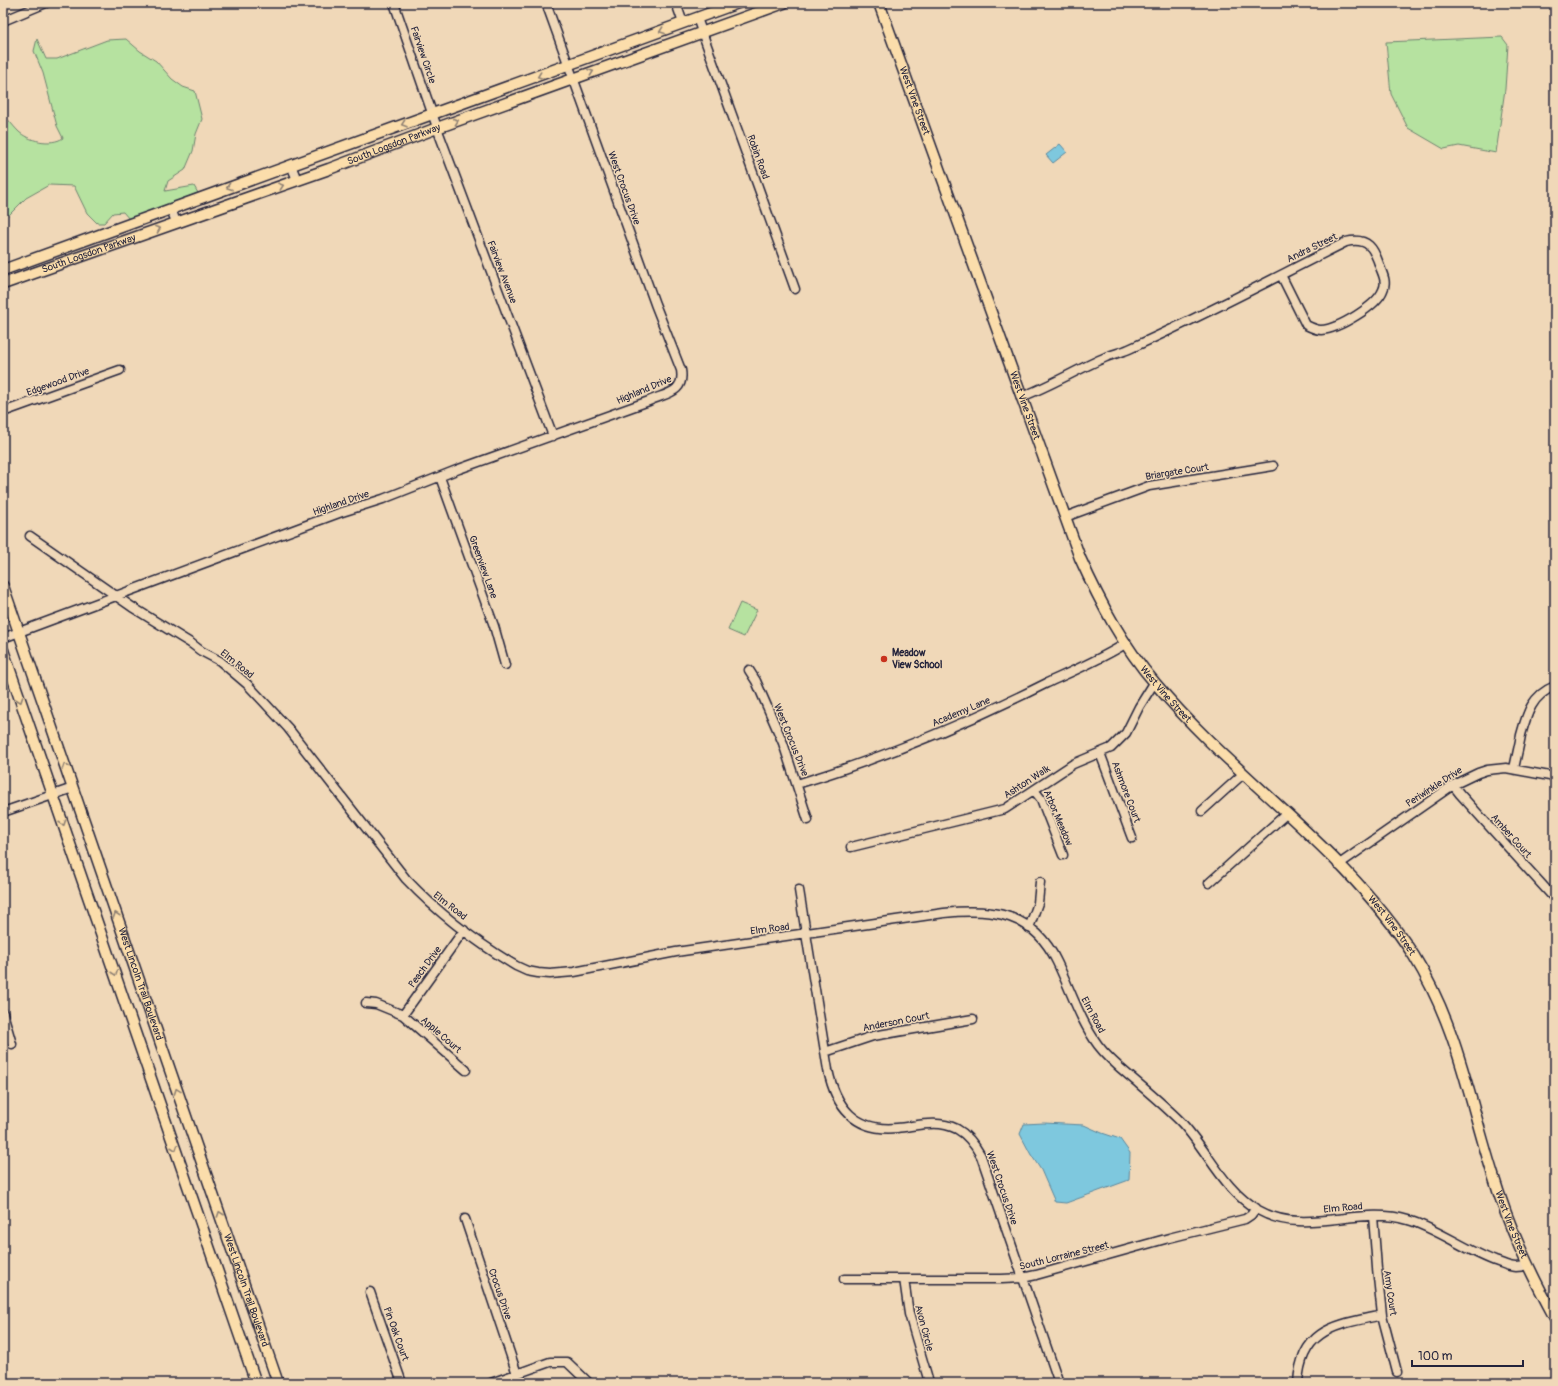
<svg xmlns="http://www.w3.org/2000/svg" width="1558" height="1386" font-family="Pangolin,sans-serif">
  <rect width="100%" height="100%" fill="#f0d8b8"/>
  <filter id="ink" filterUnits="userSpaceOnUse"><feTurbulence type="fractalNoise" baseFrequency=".025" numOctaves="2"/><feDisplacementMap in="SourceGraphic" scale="8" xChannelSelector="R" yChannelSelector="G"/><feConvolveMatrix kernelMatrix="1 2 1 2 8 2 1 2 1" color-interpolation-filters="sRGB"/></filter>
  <g filter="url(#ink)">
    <path fill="#b6e2a0" stroke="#6c826e" d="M1502 37 1508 45 1505 89 1496 153 1459 146 1444 149 1408 128 1391 94 1386 42Z
      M37 39 46 59H57L107 40 126 39 140 51 156 61 172 79 183 87 195 91 202 119 196 134 193 151 185 170 168 181 165 191 194 186 198 193 129 219 123 212 113 213 104 223H97L87 213 74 186 49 185 26 198 9 215 3 213V114C8 119 13 126 18 131 28 141 51 146 63 138L57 126 43 73 34 51Z
      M740 603 757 610 744 637 728 630Z"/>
    <path fill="#7ec8de" stroke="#59869d" d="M1060 144 1067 152 1053 163 1046 155Z
      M1044 1123 1084 1125 1102 1133 1120 1139 1130 1153 1129 1180 1066 1203 1055 1202 1041 1170 1030 1153 1020 1134 1024 1124Z"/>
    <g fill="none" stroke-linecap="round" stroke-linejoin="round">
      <g stroke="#22223b" stroke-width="11">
        <path id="minor" d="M394 3 440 136 553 436
          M676 3 683 23
          M697 18 795 289
          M3 21 46 3
          M291 165 297 180
          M171 209 176 222
          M1021 397C1050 386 1078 369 1106 357 1114 354 1122 352 1129 349 1203 316 1274 278 1346 242 1368 237 1374 248 1380 267 1383 275 1387 282 1383 290 1377 306 1338 329 1321 330 1316 330 1310 327 1306 325L1281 275
          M3 412 120 370
          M440 477 494 626 505 665
          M1065 517 1149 486 1273 466
          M30 536 132 607 192 644 201 651 220 661 247 684 263 701 288 728 327 778 406 879C438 913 476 942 516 966L527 971 538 973 550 974 574 972 676 952 944 913C993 908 1034 913 1057 962 1071 991 1080 1020 1098 1045 1110 1061 1124 1071 1139 1084 1153 1096 1167 1108 1180 1121 1207 1149 1223 1190 1258 1210 1305 1237 1359 1205 1408 1220 1438 1229 1465 1250 1495 1261 1502 1263 1509 1267 1516 1267 1520 1267 1524 1266 1527 1265
          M3 638 339 513 383 499 459 469 649 401C666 393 685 393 681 370L655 304 546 3
          M749 670 756 681 783 743 808 820
          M1100 753 1132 838
          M1514 769C1516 758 1519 747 1521 735 1527 713 1532 695 1555 686
          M797 784C883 758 967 723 1047 683 1073 671 1101 659 1125 644
          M1453 785 1460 794 1555 899
          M1034 790 1041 799 1063 855
          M1202 811 1243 774
          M3 812 73 788
          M851 847 1005 809 1073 764 1111 748 1126 733 1139 707 1154 683
          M1338 865 1453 785 1478 773 1487 770 1506 768 1555 777
          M1209 883 1286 814
          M799 890 828 1070C836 1108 856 1132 897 1128 917 1126 937 1119 957 1129 968 1135 975 1145 981 1156L1059 1383
          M1029 928 1038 903 1040 882
          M366 1003 376 1004 403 1015 466 1070
          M3 1013 12 1044
          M403 1015 464 930
          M825 1052 873 1036 973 1019
          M1373 1216 1377 1268 1382 1315 1397 1372
          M465 1219 520 1383
          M844 1279H1002L1022 1278 1036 1275 1169 1238 1245 1219 1251 1215 1256 1208
          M904 1279 909 1314 929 1382
          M370 1292 402 1383
          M491 1383 550 1362H567L589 1383
          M1298 1383C1301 1327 1338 1325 1382 1315"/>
      </g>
      <g stroke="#22223b" stroke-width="13">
        <g id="major">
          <path id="s1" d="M879 3 1080 558C1100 602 1123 646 1155 683 1235 779 1346 849 1414 956 1457 1025 1469 1099 1493 1175 1509 1228 1529 1270 1555 1318"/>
          <path d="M3 270 738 3"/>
          <path id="s2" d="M3 284 329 169 437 128 784 3"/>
          <path id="s3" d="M3 586 278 1383"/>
          <path d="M3 650 256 1383"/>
        </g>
      </g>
      <use href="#minor" stroke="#f0d8b8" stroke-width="8"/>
      <use href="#major" stroke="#fbddab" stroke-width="10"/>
    </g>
    <defs><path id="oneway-chevron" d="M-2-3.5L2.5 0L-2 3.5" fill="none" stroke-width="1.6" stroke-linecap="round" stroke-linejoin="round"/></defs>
    <g stroke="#8e8073">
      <use href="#oneway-chevron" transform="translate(662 31) rotate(160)"/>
      <use href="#oneway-chevron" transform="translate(591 72) rotate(-20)"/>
      <use href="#oneway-chevron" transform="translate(540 76) rotate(160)"/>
      <use href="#oneway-chevron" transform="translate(456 121) rotate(-20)"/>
      <use href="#oneway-chevron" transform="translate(404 124) rotate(161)"/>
      <use href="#oneway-chevron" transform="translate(281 186) rotate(-19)"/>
      <use href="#oneway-chevron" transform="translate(229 187) rotate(160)"/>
      <use href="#oneway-chevron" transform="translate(158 229) rotate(-20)"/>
      <use href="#oneway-chevron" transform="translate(20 700) rotate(71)"/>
      <use href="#oneway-chevron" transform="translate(65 766) rotate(-109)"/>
      <use href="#oneway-chevron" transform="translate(63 823) rotate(71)"/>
      <use href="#oneway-chevron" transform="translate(116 915) rotate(-109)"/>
      <use href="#oneway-chevron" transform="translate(115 973) rotate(71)"/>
      <use href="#oneway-chevron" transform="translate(177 1091) rotate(-110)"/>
      <use href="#oneway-chevron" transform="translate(175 1148) rotate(71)"/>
      <use href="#oneway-chevron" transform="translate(220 1214) rotate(-109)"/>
    </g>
  </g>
  <circle fill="#c8321e" stroke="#f0d8b8" stroke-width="1.5" cx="884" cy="659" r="4"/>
  <g text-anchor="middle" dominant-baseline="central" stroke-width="3" stroke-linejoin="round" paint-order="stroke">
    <g font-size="10" fill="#22223b" stroke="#f0d8b8">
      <text transform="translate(423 55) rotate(71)">Fairview Circle</text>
      <text stroke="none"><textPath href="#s1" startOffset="104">West Vine Street</textPath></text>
      <text stroke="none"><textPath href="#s2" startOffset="415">South Logsdon Parkway</textPath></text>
      <text transform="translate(758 157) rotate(70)">Robin Road</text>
      <text transform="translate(624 188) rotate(70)">West Crocus Drive</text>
      <text transform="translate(1312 248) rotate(-26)">Andra Street</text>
      <text stroke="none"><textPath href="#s2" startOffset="91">South Logsdon Parkway</textPath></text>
      <text transform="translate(502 272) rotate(69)">Fairview Avenue</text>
      <text transform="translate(58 382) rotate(-20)">Edgewood Drive</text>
      <text transform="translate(644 390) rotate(-23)">Highland Drive</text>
      <text stroke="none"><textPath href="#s1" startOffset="428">West Vine Street</textPath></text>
      <text transform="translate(1177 472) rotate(-9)">Briargate Court</text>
      <text transform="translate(341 503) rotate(-19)">Highland Drive</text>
      <text transform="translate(483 567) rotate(70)">Greenview Lane</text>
      <text transform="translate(237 664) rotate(39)">Elm Road</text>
      <text stroke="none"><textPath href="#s1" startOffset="752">West Vine Street</textPath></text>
      <text transform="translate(961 712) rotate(-23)">Academy Lane</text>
      <text transform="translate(791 740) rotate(68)">West Crocus Drive</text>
      <text transform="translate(1027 782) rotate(-33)">Ashton Walk</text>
      <text transform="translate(1434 787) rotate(-33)">Periwinkle Drive</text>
      <text transform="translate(1126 792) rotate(69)">Ashmore Court</text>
      <text transform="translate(1058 818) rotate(67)">Arbor Meadow</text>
      <text transform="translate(1511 836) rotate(48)">Amber Court</text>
      <text transform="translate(450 906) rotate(38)">Elm Road</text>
      <text stroke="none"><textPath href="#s1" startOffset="1076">West Vine Street</textPath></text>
      <text transform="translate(770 929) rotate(-7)">Elm Road</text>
      <text transform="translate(425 967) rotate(-54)">Peach Drive</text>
      <text stroke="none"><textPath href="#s3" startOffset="421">West Lincoln Trail Boulevard</textPath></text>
      <text transform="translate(1093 1015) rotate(62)">Elm Road</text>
      <text transform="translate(896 1022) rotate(-11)">Anderson Court</text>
      <text transform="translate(441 1035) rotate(41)">Apple Court</text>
      <text transform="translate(1002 1188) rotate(71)">West Crocus Drive</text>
      <text transform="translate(1343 1208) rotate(-5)">Elm Road</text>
      <text stroke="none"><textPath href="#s1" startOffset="1400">West Vine Street</textPath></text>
      <text transform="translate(1064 1256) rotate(-14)">South Lorraine Street</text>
      <text stroke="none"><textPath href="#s3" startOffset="745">West Lincoln Trail Boulevard</textPath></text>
      <text transform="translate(1390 1293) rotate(82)">Amy Court</text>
      <text transform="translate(500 1294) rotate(71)">Crocus Drive</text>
      <text transform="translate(924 1328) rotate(75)">Avon Circle</text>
      <text transform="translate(396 1334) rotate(70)">Pin Oak Court</text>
    </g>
    <g font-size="10" font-weight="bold" fill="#22223b" stroke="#f0d8b8" text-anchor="start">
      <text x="892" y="653">Meadow<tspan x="892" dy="12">View School</tspan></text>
    </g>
  </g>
  <rect width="1558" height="1386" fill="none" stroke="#f0d8b8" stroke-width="16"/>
  <rect x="8" y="8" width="1542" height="1370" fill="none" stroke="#22223b" stroke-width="1.5" filter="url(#ink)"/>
  <path d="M1412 1360v6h111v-6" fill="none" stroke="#22223b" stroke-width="2"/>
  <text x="1418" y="1360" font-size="12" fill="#22223b" stroke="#f0d8b8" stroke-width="3" paint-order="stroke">100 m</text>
</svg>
